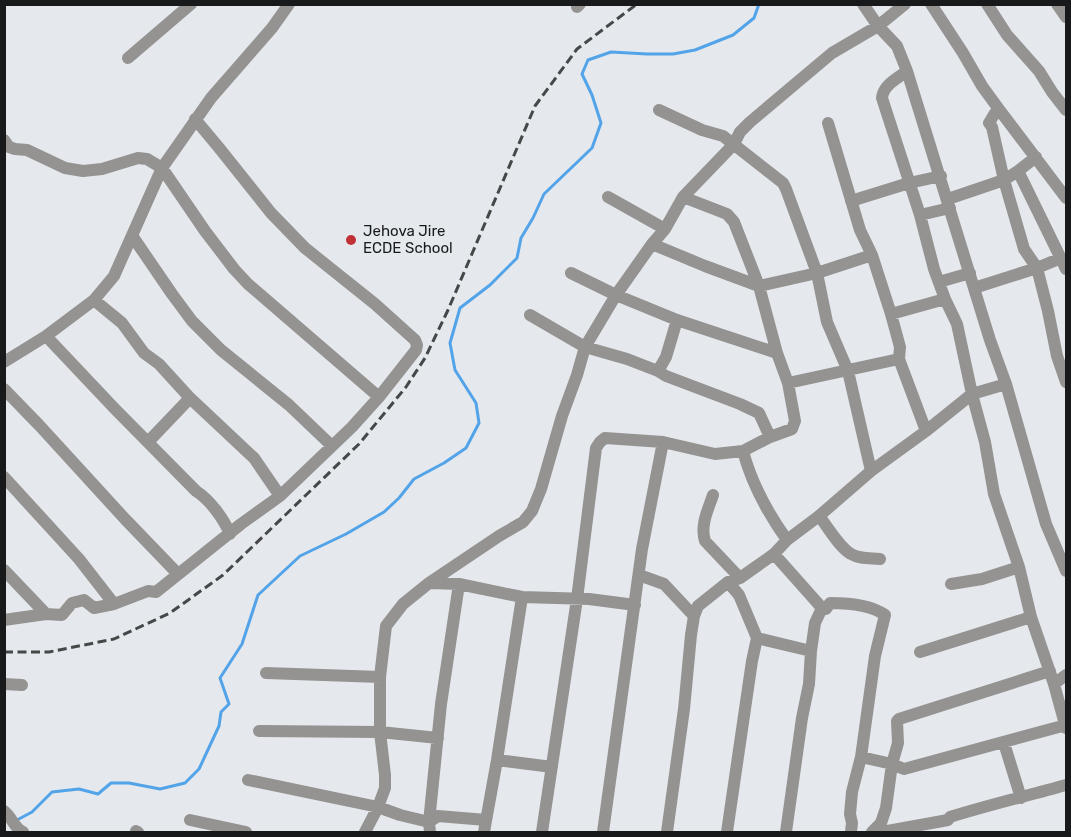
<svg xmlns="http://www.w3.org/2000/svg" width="1071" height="837" font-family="Rubik,sans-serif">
  <rect width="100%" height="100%" fill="#e5e9ed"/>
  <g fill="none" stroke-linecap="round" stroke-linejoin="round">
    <path stroke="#53a3e9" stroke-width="3" d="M17 820 32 812 52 792 79 789 98 794 111 783H129L160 789 185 783 199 769 219 726 221 712 229 704 220 678 242 644 258 595 300 556 346 534 384 512 399 498 414 479 444 463 466 448 479 423 476 403 455 370 450 343 460 308 490 285 517 258 521 238 533 218 544 194 592 148 601 123 592 95 582 74 588 60 611 52 647 54H673L695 50 733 35 754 18 759 4"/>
    <path stroke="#959391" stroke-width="12" d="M863 4 878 26 897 46 907 71 990 340 1006 384 1046 524 1066 571
      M931 4 963 53 982 86 998 108 1066 198
      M987 4 1007 35 1039 71 1052 92 1066 110
      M1057 4 1066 17
      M577 7 580 4
      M128 58 191 4
      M907 71C897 79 883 85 882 98L920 215 934 269 945 299 957 324 972 394 985 442 994 494 1019 567 1031 617 1054 684 1066 728
      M998 108 989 123 992 127 1004 180 1024 249 1037 268 1048 311 1057 356 1066 382
      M659 110 702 130 723 136 783 183 786 189 817 273 827 322 848 371 871 471
      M828 123 860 230 872 255 891 314 900 347 899 359 926 431
      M4 140 9 147 15 149 27 150 65 168 83 171 102 169 138 158 147 159 162 168 205 231 234 269 248 284 379 397
      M1018 171 1066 269
      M608 197 665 229
      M948 199 1004 180 1018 171 1036 157
      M851 201 909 183 941 176
      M920 215 950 208
      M133 237 172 294 192 321 221 350 289 405 332 446
      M652 244 705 266 759 286 817 273 872 255
      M571 273 616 295 677 320 777 353
      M939 282 970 273
      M974 288 1037 268 1061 258 1064 263
      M94 300 122 323 144 353 159 364 190 398 254 458 280 496
      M891 314 945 299
      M530 315 585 347 627 359 658 371 666 376 740 404 759 413 770 437
      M46 336 115 409 196 491C210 500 224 519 230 534
      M4 362 46 336 94 300 114 276 162 168 211 98 272 28 289 4
      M658 371 666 357 677 320
      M788 383 899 359
      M4 389 39 425 125 519 178 574
      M148 442 190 398
      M743 451C752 485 767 512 787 540
      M4 477 79 559 114 604
      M713 495C708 510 700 525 705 541L740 578
      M819 516C828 527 839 547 851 554 859 559 870 558 880 559
      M774 554 822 608
      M4 570 46 614
      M639 575 664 584 694 616
      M429 583 499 536 523 522 532 511 541 489 562 416 577 375 585 347 616 295 652 244 665 229 683 197 734 144 740 132 750 122 832 53 878 26 905 4
      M951 584 982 579 1019 567
      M4 620 46 614 62 615 72 603 84 600 94 608 114 604 148 591 156 592 241 524 280 496 352 427 379 397 416 350 417 345 415 340 375 304 305 248 271 213 220 149 195 119
      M757 638 811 651
      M920 652 1031 617
      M266 673 380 677
      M4 684 22 685
      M1054 684 1066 675
      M259 731 380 732 438 738
      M1004 743 1021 798
      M861 757 892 764 904 769 1066 725
      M497 760 552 767
      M248 780 378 807 400 815 429 822 438 816 486 820
      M4 811C12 817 14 828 23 832
      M190 820 246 832
      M136 831 138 832
      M365 832 378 807 385 788V775L380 732V677L386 626 403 604 429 583 459 584 522 597 589 599 635 605
      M430 832 429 822 441 704 459 584
      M484 832 497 760 522 597
      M542 832 577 599 596 448 600 442 605 438 663 442 715 454 743 451 770 437 792 429 795 421 788 383 777 353 759 286 734 222 727 214 683 197
      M603 832 642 549 663 442
      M667 832 684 709 691 635 694 616 698 606 728 582 740 578 774 554 787 540 819 516 871 471 926 431 972 394 1006 384
      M727 832 752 661 757 638 739 595 728 582
      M786 832 802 718 809 684 811 651 815 623 822 608 826 609 830 603C848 603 871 605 885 615L875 656 861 757 852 792 850 814 852 823 851 832
      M872 832 881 823 886 808 892 764 898 743 897 721 899 719 1050 671
      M882 832 948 820 950 817C988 805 1027 796 1066 785"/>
    <path stroke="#454749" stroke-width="3" stroke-dasharray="9 4.5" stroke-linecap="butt" d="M4 652H49L114 639 170 613 223 575 359 444 406 387 425 358 448 310 535 106 577 49 637 4"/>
  </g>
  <circle fill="#c03035" stroke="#e5e9ed" stroke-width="2" cx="351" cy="240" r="6"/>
  <g text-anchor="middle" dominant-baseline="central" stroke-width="6" stroke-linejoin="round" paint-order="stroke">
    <g font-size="15" fill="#18191b" stroke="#e5e9ed" text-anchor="start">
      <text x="363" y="231">Jehova Jire<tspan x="363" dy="17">ECDE School</tspan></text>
    </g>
  </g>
  <rect width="1071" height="837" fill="none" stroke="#18191b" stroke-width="12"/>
</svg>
